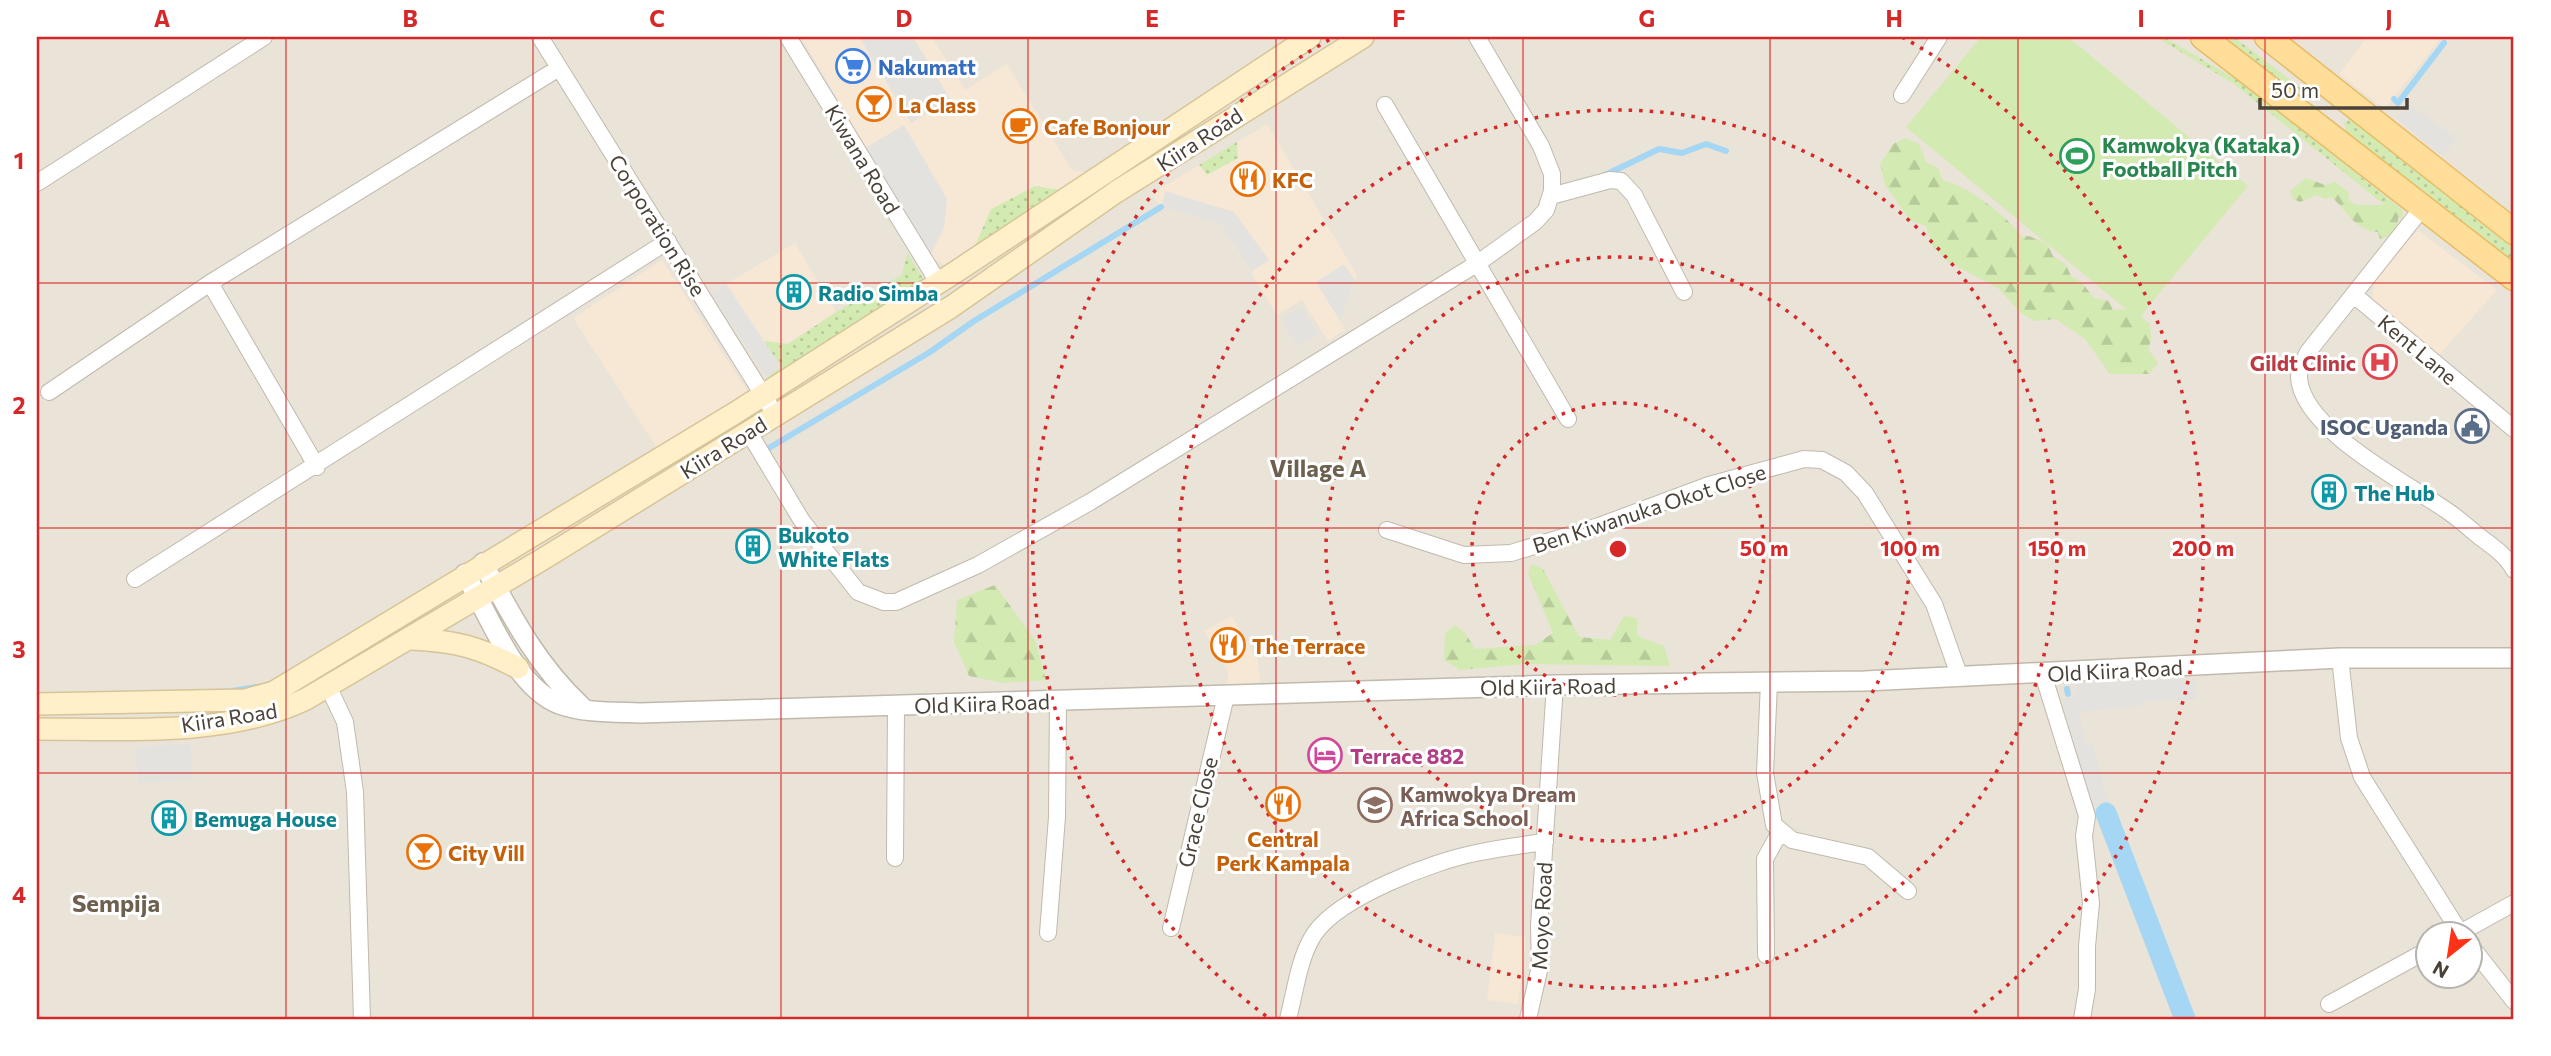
<svg xmlns="http://www.w3.org/2000/svg" width="2551" height="1056" font-family="Commissioner,sans-serif">
  <defs>
    <pattern id="grass-dots" width="8" height="8" patternUnits="userSpaceOnUse" patternTransform="scale(1.75)"><rect width="8" height="8" fill="#d3eab2"/><path d="M2 2h.1M6 6h.1" fill="none" stroke="#b7ca9a" stroke-width="1.8" stroke-linecap="round"/></pattern>
    <pattern id="forest-firs" width="22" height="20" patternUnits="userSpaceOnUse" patternTransform="scale(1.75)"><rect width="22" height="20" fill="#d3eab2"/><path d="M5 1l3.5 6h-7zM16 11l3.5 6h-7z" fill="#b7ca9a"/></pattern>
  </defs>
  <rect width="100%" height="100%" fill="#f5f2ea"/>
  <path fill="#e9e3d8" fill-rule="evenodd" d="M37 37H2514V1019H37ZM2428 934H2470V976H2428Z"/>
  <path fill="#f7e8d5" d="M801 37H932L965 90 1007 64 1072 170 1109 176 964 277 930 256Z
    M2367 37 2440 39 2385 109 2339 74Z
    M1267 124 1357 275 1340 321 1345 330 1328 341 1302 300 1277 315 1220 223 1161 207 1151 194Z
    M2418 230 2497 290 2437 357 2378 306 2372 298 2376 278Z
    M795 243 836 312 788 344 764 341 726 284Z
    M662 260 754 401 664 459 573 318Z
    M1232 616 1258 660 1260 682 1227 685 1228 671 1204 631Z
    M1495 933 1526 937 1518 1004 1487 1000Z"/>
  <path fill="url(#grass-dots)" d="M2156 37H2164L2237 80 2394 203 2403 211 2402 219 2234 84Z
    M2222 37H2234L2302 89V92H2296Z
    M2350 118 2514 246V267L2346 131 2344 122Z
    M1237 142 1238 158 1207 175 1199 165Z
    M1035 186 1060 190 974 248 991 209Z
    M907 253 928 286 775 384 767 377 781 367 764 341 788 344 836 312 902 275Z"/>
  <path fill="url(#forest-firs)" d="M1905 138 1919 144 1926 162 1938 168 1943 181C1963 182 2011 219 2022 237L2029 236 2047 244 2053 256 2066 265 2071 276 2083 284 2094 298 2109 301 2113 310 2132 309 2150 324 2151 340 2148 349 2158 363 2149 374H2110L2085 339 2056 319 2035 321 2021 313 1998 288 1948 262 1932 246 1926 226 1910 220 1885 185 1880 164 1893 144Z
    M2306 178 2325 185 2335 182 2349 193 2348 200 2357 205H2393L2400 211 2395 234 2380 239 2378 232C2353 230 2347 209 2331 197L2325 199 2317 195 2300 202 2293 199 2290 191Z
    M1532 564 1543 569 1579 637 1610 640 1624 616 1637 618V636L1664 646 1670 666 1525 664 1460 670 1444 660 1445 634 1455 625 1466 634 1475 649 1535 645 1553 633 1528 573Z
    M995 585 1035 640 1046 680 1004 683 969 676 954 642 957 600Z"/>
  <path fill="#d3eab2" d="M1981 37H2068L2248 186 2138 319 1906 127Z"/>
  <path fill="#e4e2de" d="M859 37H913L950 99 911 123Z
    M2409 104 2456 138 2443 156 2398 119Z
    M904 125 947 199 944 228 930 256 865 148Z
    M1165 191 1234 212 1269 260 1251 272 1220 223 1161 207Z
    M1344 264 1355 280 1340 321 1316 282Z
    M726 284 781 367 767 377 711 293Z
    M1301 307 1318 334 1298 346 1281 319Z
    M2196 679 2195 700 2145 701 2142 705 2079 712 2085 744 2092 743 2110 806 2093 814 2062 700 2077 696 2075 682Z
    M190 744 193 780 138 783 136 747Z"/>
  <g fill="none" stroke-linecap="round" stroke-linejoin="round">
    <path stroke="#a5d6f3" stroke-width="6" d="M2394 99 2398 103 2444 43
      M1603 176 1659 149 1682 153 1706 144 1726 151
      M769 448 930 352 974 321 1161 207
      M2067 689 2068 694
      M232 691 256 687"/>
    <path stroke="#a5d6f3" stroke-width="21" d="M2106 813 2185 1019"/>
    <g stroke="#c1b9ac" stroke-width="18">
      <path id="minor" d="M540 37 775 414
        M788 37 938 282
        M1902 95 1939 37
        M1385 105 1568 419
        M37 183 264 37
        M1551 196 1610 180 1621 181 1634 195 1684 292
        M2423 207 2308 352C2304 360 2299 368 2299 377 2301 429 2407 483 2446 510 2458 518 2469 528 2480 537 2492 546 2507 556 2514 570
        M210 283 317 467
        M2354 295 2514 429
        M49 392 210 283 559 68
        M748 431 802 521 858 592 884 602H896L978 565 1090 502 1478 263 1535 222 1546 210 1552 191V174L1541 146 1477 37
        M1387 530 1464 555 1511 553 1599 526 1709 485 1804 459 1822 460 1846 473 1865 493 1934 604 1959 675
        M135 579 668 241
        M2340 658 2349 738 2362 777 2461 934
        M2043 674 2087 816 2084 836 2091 903 2087 946V989L2082 1019
        M1769 683 1765 773 1774 825 1792 840 1868 857 1908 891
        M328 686 345 722 355 792 362 1019
        M895 858 896 706
        M1171 928 1226 696
        M1048 933 1057 817 1058 700
        M2458 934 2514 903
        M2470 945 2514 1001
        M1766 955 1765 859 1780 832
        M2329 1004 2428 950
        M1288 1019C1295 993 1299 956 1315 933 1340 897 1434 861 1476 853 1499 848 1522 845 1545 842
        M1528 1019 1540 966 1539 926 1555 685"/>
    </g>
    <g stroke="#c1b9ac" stroke-width="22">
      <path id="tertiary" d="M483 563C512 617 537 665 582 707
        M465 574C489 614 514 686 559 704 584 713 614 712 640 713L1555 685 1865 681 2340 658H2514"/>
    </g>
    <g stroke="#d7c499" stroke-width="24">
      <path id="secondary" d="M412 639C456 641 479 647 518 668
        M37 704 245 700 274 692 735 413 957 271 1310 37
        M37 729C122 729 228 737 306 699L543 559 951 307 1116 192 1363 37"/>
    </g>
    <g stroke="#e8bc65" stroke-width="27">
      <path id="primary" d="M2203 37 2514 278
        M2267 37 2514 232"/>
    </g>
    <use href="#minor" stroke="#fff" stroke-width="16"/>
    <use href="#tertiary" stroke="#fff" stroke-width="19"/>
    <use href="#secondary" stroke="#fff0ca" stroke-width="21"/>
    <use href="#primary" stroke="#ffde99" stroke-width="24"/>
  </g>
  <path fill="none" stroke="#d62828" stroke-width="2" stroke-opacity="0.55" d="M286 37V1019M533 37V1019M781 37V1019M1028 37V1019M1276 37V1019M1523 37V1019M1770 37V1019M2018 37V1019M2265 37V1019M37 283H2514M37 528H2514M37 773H2514"/>
  <g fill="none" stroke="#d62828" stroke-width="3.5" stroke-dasharray="3.5 7">
    <circle cx="1618" cy="549" r="146"/>
    <circle cx="1618" cy="549" r="292"/>
    <circle cx="1618" cy="549" r="439"/>
    <path d="M1266 1016A585 585 0 0 1 1334 37M1902 37A585 585 0 0 1 1970 1016"/>
  </g>
  <defs>
    <g id="supermarket-ring" transform="scale(1.75)"><circle r="9.5" fill="#fff" stroke="#3f7fe0" stroke-width="1.5"/><path d="M-6-5.5h2.5l.6 2H6L4.5 2H-2.5L-4.4-4H-6ZM-1.5 3.2a1.3 1.3 0 1 0 .1 0ZM3 3.2a1.3 1.3 0 1 0 .1 0Z" fill="#3f7fe0"/></g>
    <g id="bar-ring" transform="scale(1.75)"><circle r="9.5" fill="#fff" stroke="#e8710a" stroke-width="1.5"/><path d="M-6-5H6L.8 .8V4.5H3.5V6h-7V4.5H-.8V.8Z" fill="#e8710a"/></g>
    <g id="cafe-ring" transform="scale(1.75)"><circle r="9.5" fill="#fff" stroke="#e8710a" stroke-width="1.5"/><path d="M-5.5-4.5H6V0H3Q3 3.5 0 3.5H-2.5Q-5.5 3.5-5.5 0ZM3-3.2v2h1.7v-2ZM-6 4.5H4V6H-6Z" fill="#e8710a"/></g>
    <g id="stadium-ring" transform="scale(1.75)"><circle r="9.5" fill="#fff" stroke="#2e9e5b" stroke-width="1.5"/><path d="M0-5a6.5 5 0 1 0 0 10a6.5 5 0 1 0 0-10ZM-3.5-1.8h7v3.6h-7Z" fill="#2e9e5b"/></g>
    <g id="restaurant-ring" transform="scale(1.75)"><circle r="9.5" fill="#fff" stroke="#e8710a" stroke-width="1.5"/><path d="M-5-6h1v4h1v-4h1v4h1v-4h1v5L-1.5 .5V6h-2V.5L-5-1ZM5-6V6H3V1.5H1.5Q1.5-4 5-6Z" fill="#e8710a"/></g>
    <g id="building-ring" transform="scale(1.75)"><circle r="9.5" fill="#fff" stroke="#0f9aa8" stroke-width="1.5"/><path d="M-4-6H4V6H1V3H-1V6H-4ZM-2.5-4.3h1.7v1.8h-1.7ZM.8-4.3h1.7v1.8H.8ZM-2.5-1h1.7V.8h-1.7ZM.8-1h1.7V.8H.8Z" fill="#0f9aa8"/></g>
    <g id="hospital-ring" transform="scale(1.75)"><circle r="9.5" fill="#fff" stroke="#e0444e" stroke-width="1.5"/><path d="M-5-5h3v3.5h4V-5h3V5h-3V1.5h-4V5h-3Z" fill="#e0444e"/></g>
    <g id="civic-ring" transform="scale(1.75)"><circle r="9.5" fill="#fff" stroke="#5c6f8a" stroke-width="1.5"/><path d="M-.6-6.5H3V-4.5H.6V-3L4-1V1h2V6H-6V1h2V-1L-.6-3ZM-1.2 2.5V6h2.4V2.5Z" fill="#5c6f8a"/></g>
    <g id="hotel-ring" transform="scale(1.75)"><circle r="9.5" fill="#fff" stroke="#d1479c" stroke-width="1.5"/><path d="M-6-4.5h1.5V1H6V5H4.5V3h-9V5H-6ZM-4 0a1.8 1.8 0 1 1 3.6 0ZM.5 0V-2.5h3Q6-2.5 6 0Z" fill="#d1479c"/></g>
    <g id="school-ring" transform="scale(1.75)"><circle r="9.5" fill="#fff" stroke="#8d6e63" stroke-width="1.5"/><path d="M0-5L7-2L0 1L-7-2ZM-4 1L0 2.5L4 1V4Q0 6-4 4Z" fill="#8d6e63"/></g>
  </defs>
  <g fill-rule="evenodd">
    <use href="#supermarket-ring" x="853" y="66"/>
    <use href="#bar-ring" x="874" y="104"/>
    <use href="#cafe-ring" x="1020" y="126"/>
    <use href="#stadium-ring" x="2077" y="156"/>
    <use href="#restaurant-ring" x="1248" y="179"/>
    <use href="#building-ring" x="794" y="292"/>
    <use href="#hospital-ring" x="2380" y="362"/>
    <use href="#civic-ring" x="2472" y="426"/>
    <use href="#building-ring" x="2329" y="492"/>
    <use href="#building-ring" x="753" y="546"/>
    <use href="#restaurant-ring" x="1228" y="645"/>
    <use href="#hotel-ring" x="1325" y="755"/>
    <use href="#restaurant-ring" x="1283" y="804"/>
    <use href="#school-ring" x="1375" y="805"/>
    <use href="#building-ring" x="169" y="818"/>
    <use href="#bar-ring" x="424" y="852"/>
  </g>
  <g text-anchor="middle" dominant-baseline="central" stroke-width="6" stroke-linejoin="round" paint-order="stroke">
    <g font-size="21" font-weight="bold" fill="#366cbe" stroke="#fff" text-anchor="start">
      <text x="878" y="66">Nakumatt</text>
    </g>
    <g font-size="21" font-weight="bold" fill="#c56008" stroke="#fff" text-anchor="start">
      <text x="898" y="104">La Class</text>
      <text x="1044" y="126">Cafe Bonjour</text>
      <text x="1272" y="179">KFC</text>
      <text x="1252" y="645">The Terrace</text>
      <text x="1283" y="838" text-anchor="middle">Central<tspan x="1283" dy="24">Perk Kampala</tspan></text>
      <text x="448" y="852">City Vill</text>
    </g>
    <g font-size="21" fill="#4a4238" stroke="#fff">
      <text transform="translate(1199 139) rotate(-33)">Kiira Road</text>
      <text transform="translate(863 159) rotate(59)">Kiwana Road</text>
      <text transform="translate(658 225) rotate(58)">Corporation Rise</text>
      <text transform="translate(2418 349) rotate(40)">Kent Lane</text>
      <text transform="translate(723 447) rotate(-32)">Kiira Road</text>
      <text transform="translate(1649 508) rotate(-18)">Ben Kiwanuka Okot Close</text>
      <text transform="translate(2115 670) rotate(-3)">Old Kiira Road</text>
      <text transform="translate(1548 686) rotate(-1)">Old Kiira Road</text>
      <text transform="translate(982 703) rotate(-2)">Old Kiira Road</text>
      <text transform="translate(229 717) rotate(-9)">Kiira Road</text>
      <text transform="translate(1197 812) rotate(-77)">Grace Close</text>
      <text transform="translate(1541 916) rotate(-87)">Moyo Road</text>
    </g>
    <g font-size="21" font-weight="bold" fill="#27864d" stroke="#fff" text-anchor="start">
      <text x="2102" y="144">Kamwokya (Kataka)<tspan x="2102" dy="24">Football Pitch</tspan></text>
    </g>
    <g font-size="21" font-weight="bold" fill="#0d838f" stroke="#fff" text-anchor="start">
      <text x="818" y="292">Radio Simba</text>
      <text x="2354" y="492">The Hub</text>
      <text x="778" y="534">Bukoto<tspan x="778" dy="24">White Flats</tspan></text>
      <text x="194" y="818">Bemuga House</text>
    </g>
    <g font-size="21" font-weight="bold" fill="#be3a42" stroke="#fff" text-anchor="end">
      <text x="2356" y="362">Gildt Clinic</text>
    </g>
    <g font-size="21" font-weight="bold" fill="#4e5e75" stroke="#fff" text-anchor="end">
      <text x="2448" y="426">ISOC Uganda</text>
    </g>
    <g font-size="21" font-weight="bold" fill="#b23c85" stroke="#fff" text-anchor="start">
      <text x="1350" y="755">Terrace 882</text>
    </g>
    <g font-size="21" font-weight="bold" fill="#785e54" stroke="#fff" text-anchor="start">
      <text x="1400" y="793">Kamwokya Dream<tspan x="1400" dy="24">Africa School</tspan></text>
    </g>
    <g font-size="24" font-weight="bold" fill="#6d604e" stroke="#fff">
      <text x="1318" y="467">Village A</text>
      <text x="116" y="902">Sempija</text>
    </g>
  </g>
  <circle cx="1618" cy="549" r="10" fill="#d62828" stroke="#fff" stroke-width="3.5"/>
  <g font-size="21" text-anchor="middle" font-weight="bold" fill="#d62828" stroke="#fff" stroke-width="6" stroke-linejoin="round" paint-order="stroke">
    <text x="1764" y="556">50 m</text>
    <text x="1910" y="556">100 m</text>
    <text x="2057" y="556">150 m</text>
    <text x="2203" y="556">200 m</text>
  </g>
  <rect width="2551" height="1056" fill="none" stroke="#ffffff" stroke-width="77"/>
  <g transform="translate(2449 955) rotate(210)"><circle r="33" fill="#ffffff" stroke="#b7b3af" stroke-width="2"/>
  <path d="M0-5L12 26L0 18L-12 26Z" fill="#ff3217"/>
  <text y="-10" font-size="19" font-weight="bold" text-anchor="middle" fill="#4a4238">N</text>
  </g>
  <path d="M2260 98v10h147v-10" fill="none" stroke="#4a4238" stroke-width="3.5"/>
  <text x="2271" y="98" font-size="21" fill="#4a4238" stroke="#ffffff" stroke-width="5" paint-order="stroke">50 m</text>
  <rect x="38" y="38" width="2474" height="980" fill="none" stroke="#d62828" stroke-width="2.5"/>
  <g font-size="23" text-anchor="middle" font-weight="bold" fill="#d62828">
    <text x="162" y="27">A</text>
    <text x="410" y="27">B</text>
    <text x="657" y="27">C</text>
    <text x="904" y="27">D</text>
    <text x="1152" y="27">E</text>
    <text x="1399" y="27">F</text>
    <text x="1647" y="27">G</text>
    <text x="1894" y="27">H</text>
    <text x="2141" y="27">I</text>
    <text x="2389" y="27">J</text>
    <text x="19" y="169">1</text>
    <text x="19" y="414">2</text>
    <text x="19" y="658">3</text>
    <text x="19" y="903">4</text>
  </g>
</svg>
